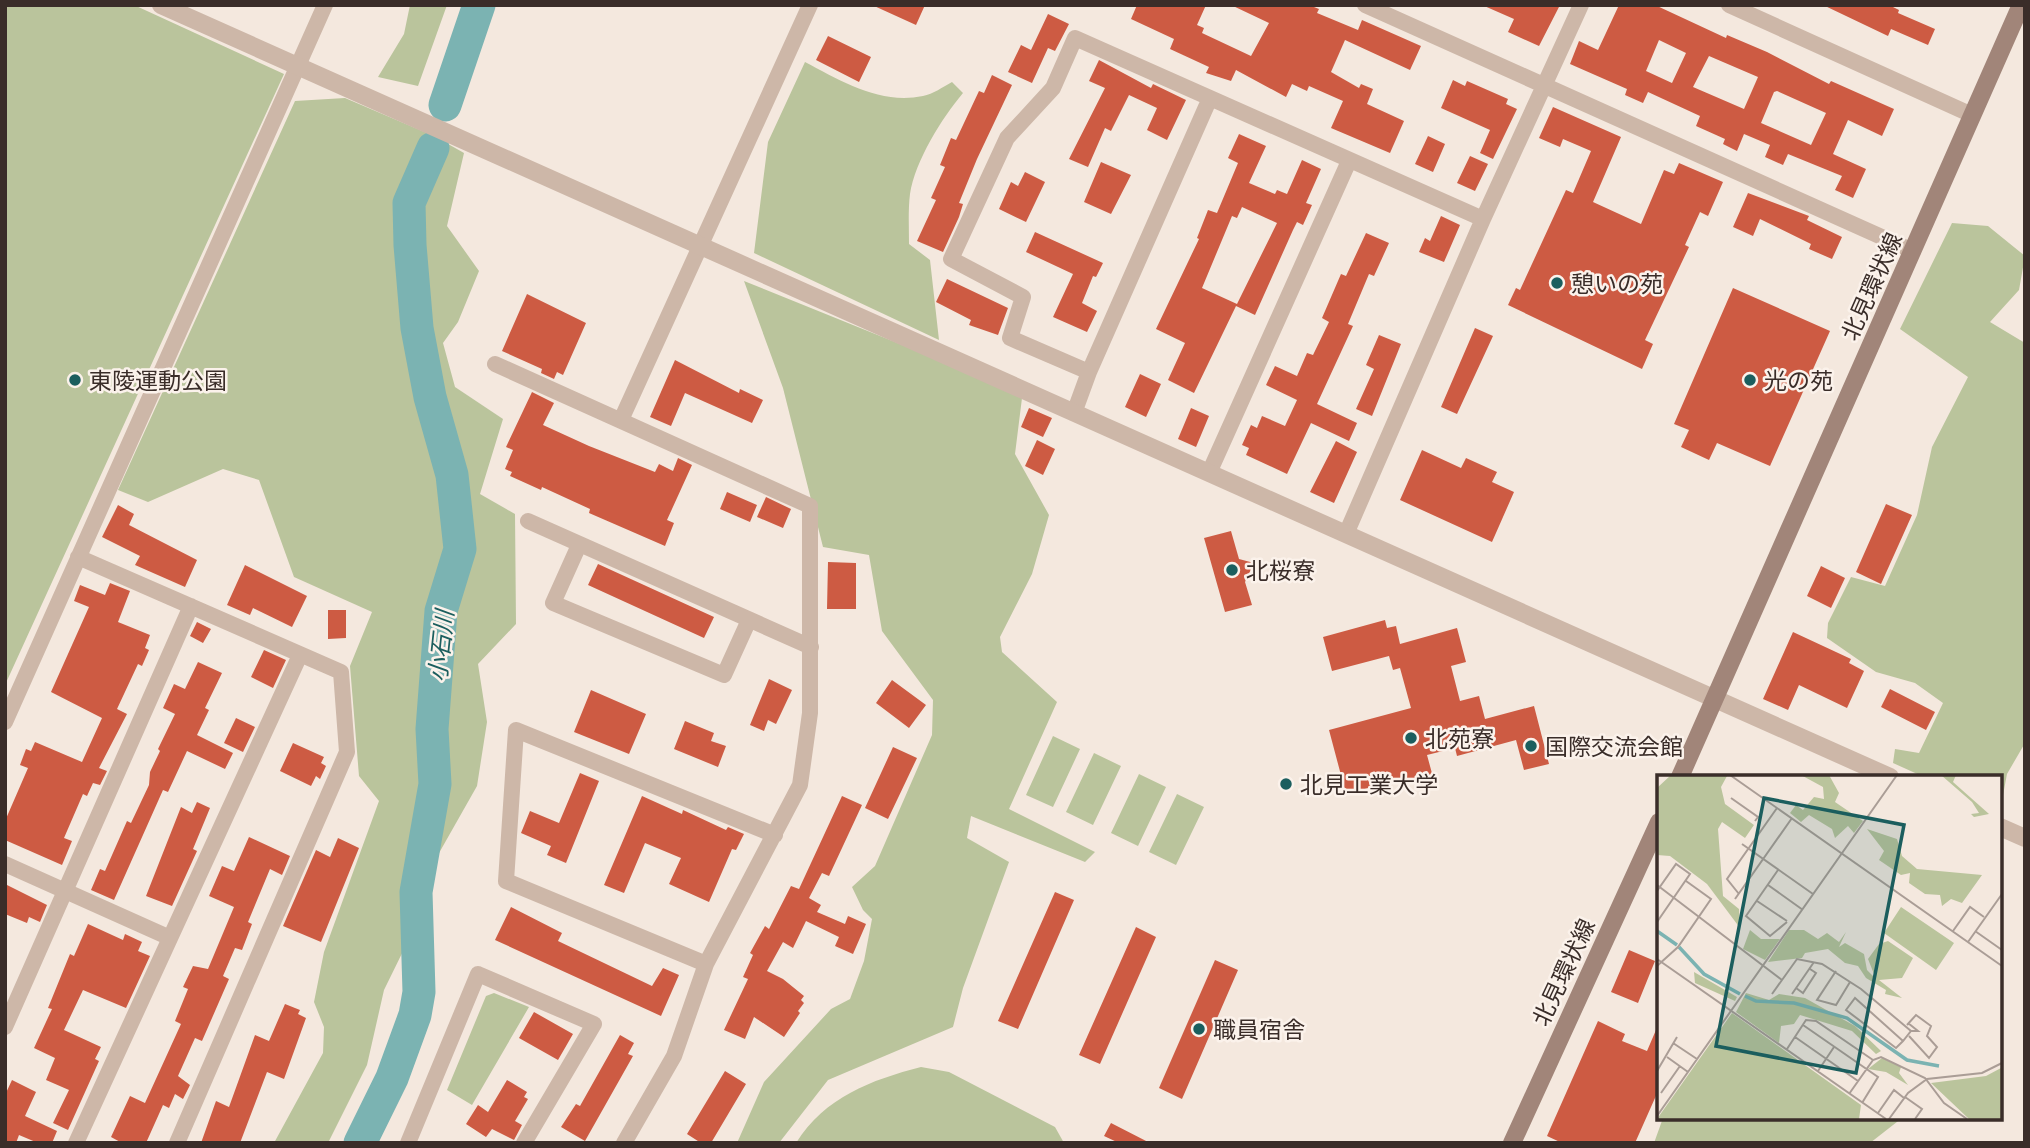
<svg xmlns="http://www.w3.org/2000/svg" width="2030" height="1148" font-family="'Open Sans','Noto Sans JP',sans-serif">
  <rect width="100%" height="100%" fill="#f4e8de"/>
  <path fill="#bac49c" d="M5 5H134L284 74 5 685Z
    M410 5H447L418 86 378 77 404 34Z
    M805 62C841 81 880 105 923 96 933 94 943 87 952 82L963 93C942 118 915 161 910 194 908 210 909 228 909 244L930 260 939 340 754 253 768 142Z
    M345 98 434 136 464 153 447 226 479 271 458 322 443 343 455 387 503 419 480 494 515 514 516 624 478 664 487 722 477 786 426 876 411 935 384 990 367 1065 328 1143H274L323 1053 324 1027 314 1002 324 952 379 801 359 776 350 666 372 612 294 577 259 480 223 469 148 502 118 490 295 101Z
    M1952 223 1988 226 2025 256 2019 290 1990 322 2025 343V743L2007 774 2000 811V777H1924L1893 763 1895 749 1919 753 1943 703 1915 683 1876 672 1827 638 1828 623 1851 577 1885 586 1917 515 1932 447 1968 377 1900 329Z
    M744 281 942 361 1022 398 1015 454 1049 515 1032 574 1000 637 1002 652 1057 702 1009 809 1095 852 1085 862 971 816 967 838 1009 862 963 988 953 1027 828 1080 779 1143H737L764 1082 831 1009 850 999 864 961 872 919 863 910 852 887 875 866 932 735 933 700 882 631 869 555 823 547 783 388Z
    M1053 736 1080 749 1053 807 1026 795Z
    M1094 753 1121 766 1093 825 1066 812Z
    M1139 774 1166 787 1138 846 1111 833Z
    M1177 794 1204 807 1176 865 1149 852Z
    M494 993 529 1007 472 1105 447 1090 486 996Z
    M921 1067 949 1072 1055 1127 1064 1143H796C825 1097 871 1080 921 1067Z
    M1663 1118H1902L1870 1143H1654Z"/>
  <g fill="none" stroke-linecap="round" stroke-linejoin="round">
    <path stroke="#7bb3b2" stroke-width="33" d="M445 105 479 5
      M360 1143 392 1078 415 1015 419 992 416 892 435 784 432 729 441 611 460 549 452 475 430 397 417 328 410 245 409 203 433 148"/>
  </g>
  <path fill="#cd5b43" fill-rule="evenodd" d="M872 5H925L916 25Z
    M1137 5H1206L1197 25 1204 28 1202 33 1251 56 1269 23 1231 5H1309L1319 9 1317 13 1358 30 1362 20 1421 46 1410 70 1345 40 1331 72 1359 88 1361 84 1373 89 1367 104 1404 121 1390 153 1331 128 1343 101 1309 86 1307 91 1292 84 1286 97 1236 70 1231 81 1206 73 1209 67 1170 49 1174 39 1131 19Z
    M1482 5H1560L1539 46 1508 32 1514 19Z
    M1619 5H1655L1726 38 1727 35 1767 52 1829 84 1831 81 1894 109 1882 136 1848 120 1833 154 1866 169 1853 198 1835 190 1842 176 1788 154 1783 165 1765 157 1770 145 1744 134 1737 151 1723 144 1725 139 1696 126 1700 116 1648 92 1643 103 1625 95 1627 89 1570 64 1579 41 1598 50ZM1659 40 1686 53 1672 83 1646 71ZM1709 56 1758 77 1744 109 1693 87ZM1777 91 1826 113 1811 145 1761 123 1774 92Z
    M1823 5H1889L1899 10 1898 13 1935 29 1928 45 1891 29 1888 36Z
    M1048 14 1069 24 1055 51 1048 48 1032 83 1008 72 1021 45 1031 50Z
    M828 36 871 57 859 82 816 60Z
    M1099 60 1151 88 1153 84 1186 100 1167 140 1147 130 1157 108 1129 95 1111 131 1105 128 1088 167 1069 159 1105 88 1089 81Z
    M992 75 1012 85 977 159 959 203 963 204 959 217 943 252 917 241 936 200 931 198 945 167 940 165 951 138 956 140 979 91 984 93Z
    M1453 80 1465 86 1467 81 1508 99 1506 104 1517 109 1493 159 1480 153 1490 130 1441 108Z
    M1553 107 1621 137 1593 202 1641 224 1664 170 1674 174 1679 163 1723 182 1708 216 1700 212 1685 245 1689 247 1645 340 1653 344 1642 369 1508 305 1516 288 1520 290 1566 190 1573 193 1591 151 1563 139 1560 147 1539 138Z
    M1239 134 1266 146 1249 183 1275 194 1277 190 1287 194 1302 160 1321 169 1306 203 1312 205 1303 225 1297 222 1293 230 1255 315 1236 306 1194 393 1168 380 1185 343 1156 329 1199 239 1197 238 1208 210 1217 213 1238 163 1228 158ZM1242 207 1277 223 1237 304 1202 288 1232 216 1237 218Z
    M1428 136 1445 144 1433 172 1415 164Z
    M1470 156 1488 164 1475 191 1457 183Z
    M1101 162 1131 175 1111 214 1084 202Z
    M1025 172 1045 182 1026 222 999 209 1011 182 1018 186Z
    M1748 193 1809 216 1807 220 1842 237 1832 259 1809 249 1811 244 1760 219 1753 236 1733 227Z
    M1441 216 1460 225 1444 262 1419 252 1425 238 1430 241Z
    M1035 232 1103 263 1096 277 1093 276 1082 303 1097 311 1087 332 1053 317 1073 274 1026 252Z
    M1366 233 1389 243 1374 276 1369 274 1348 324 1353 326 1317 404 1357 423 1349 441 1311 423 1287 474 1246 455 1249 448 1242 445 1251 425 1257 428 1262 416 1285 426 1297 400 1266 385 1275 366 1297 376 1307 353 1313 355 1329 322 1322 318 1341 274 1346 276Z
    M947 279 1008 308 998 335 969 325 971 320 936 302Z
    M1733 288 1830 331 1770 466 1717 443 1709 460 1681 447 1689 430 1674 424Z
    M527 294 586 323 563 375 557 372 554 379 541 373 542 369 502 351Z
    M1475 328 1493 336 1457 414 1441 407Z
    M1379 335 1401 344 1372 416 1356 409 1374 369 1366 365Z
    M675 360 739 393 740 389 763 400 752 423 685 393 671 426 650 417Z
    M1140 374 1161 384 1146 417 1125 407Z
    M532 392 554 403 543 425 589 446 655 472 659 464 673 471 678 458 692 465 667 520 674 523 665 546 589 513 590 509 542 487 541 490 510 476 512 472 505 469 513 450 506 447Z
    M1029 408 1052 418 1043 437 1021 427Z
    M1191 408 1209 416 1196 447 1178 439Z
    M1037 440 1055 449 1043 475 1025 466Z
    M1336 441 1357 452 1334 503 1310 492Z
    M1422 450 1461 468 1466 458 1497 472 1492 482 1514 492 1492 542 1400 500Z
    M727 492 757 505 750 522 720 509Z
    M766 497 791 509 783 528 757 517Z
    M1886 504 1912 515 1881 584 1856 572Z
    M118 505 134 514 129 525 197 560 185 587 135 565 140 556 102 537Z
    M1231 531 1239 559 1254 563 1245 582 1252 605 1225 612 1204 538Z
    M828 562 856 563V609H827Z
    M598 564 714 617 704 638 588 585Z
    M245 565 307 596 292 627 253 608 250 615 227 605Z
    M1821 566 1845 578 1831 608 1807 596Z
    M110 583 130 591 118 622 150 635 145 648 149 650 142 666 138 664 117 709 127 714 99 768 107 771 100 785 93 783 87 796 83 794 64 838 72 841 62 865 5 840V821L28 768 20 765 26 749 31 751 35 742 82 762 102 718 51 692 89 607 74 601 80 585 105 595Z
    M328 610H346V638L328 639Z
    M1385 620 1387 628 1396 626 1400 644 1457 628 1466 662 1451 666 1460 701 1479 696 1485 719 1534 706 1549 764 1524 770 1516 740 1457 756 1455 748 1427 755 1433 777 1400 786 1398 780 1346 794 1329 730 1411 708 1400 668 1393 670 1389 656 1332 671 1323 637Z
    M197 622 211 629 203 643 190 636Z
    M1793 632 1851 659 1849 663 1864 671 1847 708 1799 685 1788 710 1763 699Z
    M264 650 286 660 273 688 251 677Z
    M198 662 222 673 205 708 209 710 197 735 233 753 225 769 187 751 168 792 163 790 114 900 91 890 100 869 105 871 127 821 131 823 149 785 150 772 160 751 158 749 175 714 163 708 174 684 185 689Z
    M769 679 792 690 776 724 768 720 764 731 750 725Z
    M892 680 926 705 909 728 876 703Z
    M1890 689 1935 712 1926 730 1881 707Z
    M591 690 646 714 629 754 574 732Z
    M236 718 255 727 243 752 224 743Z
    M685 721 714 733 711 741 726 746 718 767 674 749Z
    M293 743 324 757 321 763 326 766 320 779 316 776 311 786 280 771Z
    M893 747 917 758 888 819 865 808Z
    M580 773 599 781 566 863 547 855 551 846 521 833 530 811 559 823Z
    M642 796 682 814 683 810 726 830 728 827 744 834 736 850 732 849 709 902 669 884 681 858 645 843 624 893 604 885Z
    M842 796 862 805 829 876 822 873 809 898 821 905 817 912 845 924 848 916 866 924 853 954 835 946 839 937 806 921 793 948 783 942 767 971 783 979 804 996 801 1000 804 1003 798 1011 800 1013 784 1037 754 1017 745 1039 724 1030 748 979 743 977 753 955 750 953 765 926 769 929 791 886 799 889Z
    M197 802 210 808 193 849 197 851 172 906 146 896 181 807 192 813Z
    M249 837 290 856 282 875 270 869 248 922 252 924 242 950 235 948 223 976 229 979 202 1041 195 1038 178 1076 190 1085 183 1099 175 1094 169 1108 163 1105 146 1143H122L111 1137 130 1096 145 1103 181 1024 175 1021 188 989 183 987 193 966 208 969 234 907 209 896 222 866 234 871Z
    M338 838 359 848 321 942 283 926 316 850 330 857Z
    M5 884 47 905 40 922 29 917 27 923 5 914Z
    M1055 892 1074 900 1018 1029 998 1021Z
    M511 907 562 933 558 941 652 986 663 968 679 975 661 1016 495 940Z
    M88 924 123 940 125 934 142 942 138 951 150 956 126 1008 83 990 64 1030 101 1047 95 1059 99 1061 68 1130 53 1123 69 1090 46 1080 55 1058 34 1048 52 1009 48 1008 70 954 74 956Z
    M1136 927 1156 937 1100 1064 1079 1055Z
    M1629 950 1655 961 1638 1003 1611 992Z
    M1215 960 1238 970 1182 1099 1159 1088Z
    M285 1004 300 1010 298 1014 306 1018 284 1079 267 1072 240 1143H201L216 1101 229 1107 255 1035 269 1041Z
    M534 1012 573 1034 558 1060 519 1038Z
    M1598 1021 1625 1034 1622 1041 1647 1051 1659 1023V1089L1635 1143H1562L1547 1136Z
    M620 1035 634 1043 628 1054 633 1056 585 1141 561 1127 576 1104 580 1106Z
    M725 1071 746 1084 711 1143H701L687 1134Z
    M12 1080 36 1092 25 1116 57 1131 52 1143H38L19 1135 16 1143H5V1095Z
    M507 1080 527 1092 524 1097 528 1099 515 1121 522 1125 514 1140 492 1129 486 1137 466 1124 478 1105 488 1112Z
    M1111 1123 1150 1143H1119L1104 1136Z"/>
  <g fill="none" stroke-linecap="round" stroke-linejoin="round">
    <path stroke="#cdb7a8" stroke-width="16" d="M1365 5 1913 251
      M1729 5 1972 115
      M495 364 810 506V713L800 785 706 964 674 1056 624 1143
      M1089 372 1010 338 1023 297 951 259 1007 138 1053 88 1075 38 1483 219
      M1074 413 1089 372 1210 98
      M621 420 810 5
      M1209 473 1349 161
      M528 521 811 647
      M1346 534 1483 219 1581 5
      M579 545 553 603 724 675 749 620
      M78 557 341 672 347 752 177 1143
      M5 722 325 5
      M5 864 168 937
      M706 964 506 881 516 730 775 835
      M5 1027 191 606
      M76 1143 300 655
      M408 1143 478 974 594 1024 524 1143"/>
    <path stroke="#cdb7a8" stroke-width="18" d="M161 5 1890 777
      M2000 827 2025 838"/>
    <path stroke="#a18579" stroke-width="18" d="M1680 777 2021 5
      M1512 1143 1659 822"/>
  </g>
  <g fill="#1b5e5e" stroke="#fbf2eb" stroke-width="2.5">
    <circle cx="1557" cy="283" r="7"/>
    <circle cx="75" cy="380" r="7"/>
    <circle cx="1750" cy="380" r="7"/>
    <circle cx="1232" cy="570" r="7"/>
    <circle cx="1411" cy="738" r="7"/>
    <circle cx="1531" cy="746" r="7"/>
    <circle cx="1286" cy="784" r="7"/>
    <circle cx="1199" cy="1029" r="7"/>
  </g>
  <g text-anchor="middle" dominant-baseline="central" stroke-width="5" stroke-linejoin="round" paint-order="stroke">
    <g font-size="23" fill="#3a2d29" stroke="#fbf2eb" text-anchor="start">
      <text x="1571" y="283">憩いの苑</text>
      <text x="89" y="380">東陵運動公園</text>
      <text x="1764" y="380">光の苑</text>
      <text x="1246" y="570">北桜寮</text>
      <text x="1425" y="738">北苑寮</text>
      <text x="1545" y="746">国際交流会館</text>
      <text x="1300" y="784">北見工業大学</text>
      <text x="1213" y="1029">職員宿舎</text>
    </g>
    <g font-size="23" fill="#3a2d29" stroke="#fbf2eb">
      <text transform="translate(1871 286) rotate(-66)">北見環状線</text>
      <text transform="translate(1563 972) rotate(-65)">北見環状線</text>
    </g>
    <g font-size="24" font-style="italic" fill="#1b5e5e" stroke="#fbf2eb">
      <text transform="translate(440 646) rotate(-84)">小石川</text>
    </g>
  </g>
  <g transform="translate(1657 775)">
    <rect width="345" height="345" fill="#f4e8de"/>
    <path d="M14 0 70 1 64 12 68 29 97 50 88 63 65 47 61 54 66 121 82 134 83 153 50 109 13 81 0 80V13ZM144 0H172L182 18 178 27 206 46 197 58 191 51 178 63 175 54 152 40 144 47 133 38 139 30 146 35 157 22 167 24 166 12ZM284 0H299L296 7 332 39 317 42 314 39 322 38 315 27ZM210 54 240 64 245 81 260 94 325 100 305 128 294 124 285 131 283 120 268 119 252 108 253 98 244 100 222 85 227 76ZM244 132 297 168 279 195 227 158ZM93 155 104 164H123L108 185 86 174ZM132 155H147L161 164 170 158 182 167 189 157 182 172 188 168 207 179 210 195 219 204 211 184 222 169 231 166 256 183 245 203 222 205 245 223 228 219 229 215 209 203 201 191 188 188 171 174 148 178 145 183 111 187ZM37 197 80 222 78 226 38 208ZM89 218 112 225 122 219 148 223 198 251 224 276 219 279 195 256 143 240 137 249 124 251 122 268 79 237ZM75 238 204 330 202 344H0ZM225 283 244 292 242 298 251 310 229 297 211 294ZM344 293 345 344H312L274 308 329 301Z" fill="#bac49c"/>
    <path fill="none" stroke="#7bb3b2" stroke-width="3.5" d="M0 156 20 170M22 172 47 199 83 219M88 221 99 226 137 228 190 243 250 285 282 291"/>
    <path fill="none" stroke="#aa9d96" stroke-width="2" d="M73 0 345 191M74 23 101 42 98 46M85 69 156 119M121 95 89 141 113 161 130 147M0 110 125 205M111 110 146 135M0 116 19 89 33 99 0 147M82 119 70 104 120 33M78 124 135 43M100 126 130 146M296 156 313 132 327 142M318 156 345 175M311 167 345 119M0 184 229 344M0 191 21 172 54 124 29 106M179 196 160 225 179 230 193 207M139 213 146 218 159 198 153 194M115 219 140 184 165 189 204 214 254 256M135 219 157 187M146 250 221 302 205 328M250 250 259 240 274 251 270 261 280 272 272 283 252 261M138 262 201 306M246 266 198 223 189 235 239 273 246 266 254 256H261L251 248M16 268 40 284M130 274 149 245 159 246 216 285M10 282 31 297M0 296 20 262M161 296 177 272M4 318 23 291M192 319 216 285 224 282 268 303 287 328 310 344M248 322 265 334 258 344M221 338 237 315 247 323M0 341 240 0M232 344 251 318 270 304 325 298 345 288"/>
    <path fill="#1b5e5e" fill-opacity="0.15" stroke="#1b5e5e" stroke-width="3.5" d="M107 23 247 50 199 298 59 271Z"/>
    <rect width="345" height="345" fill="none" stroke="#3a2d29" stroke-width="3.5"/>
  </g>
  <rect width="2030" height="1148" fill="none" stroke="#3a2d29" stroke-width="14"/>
</svg>
